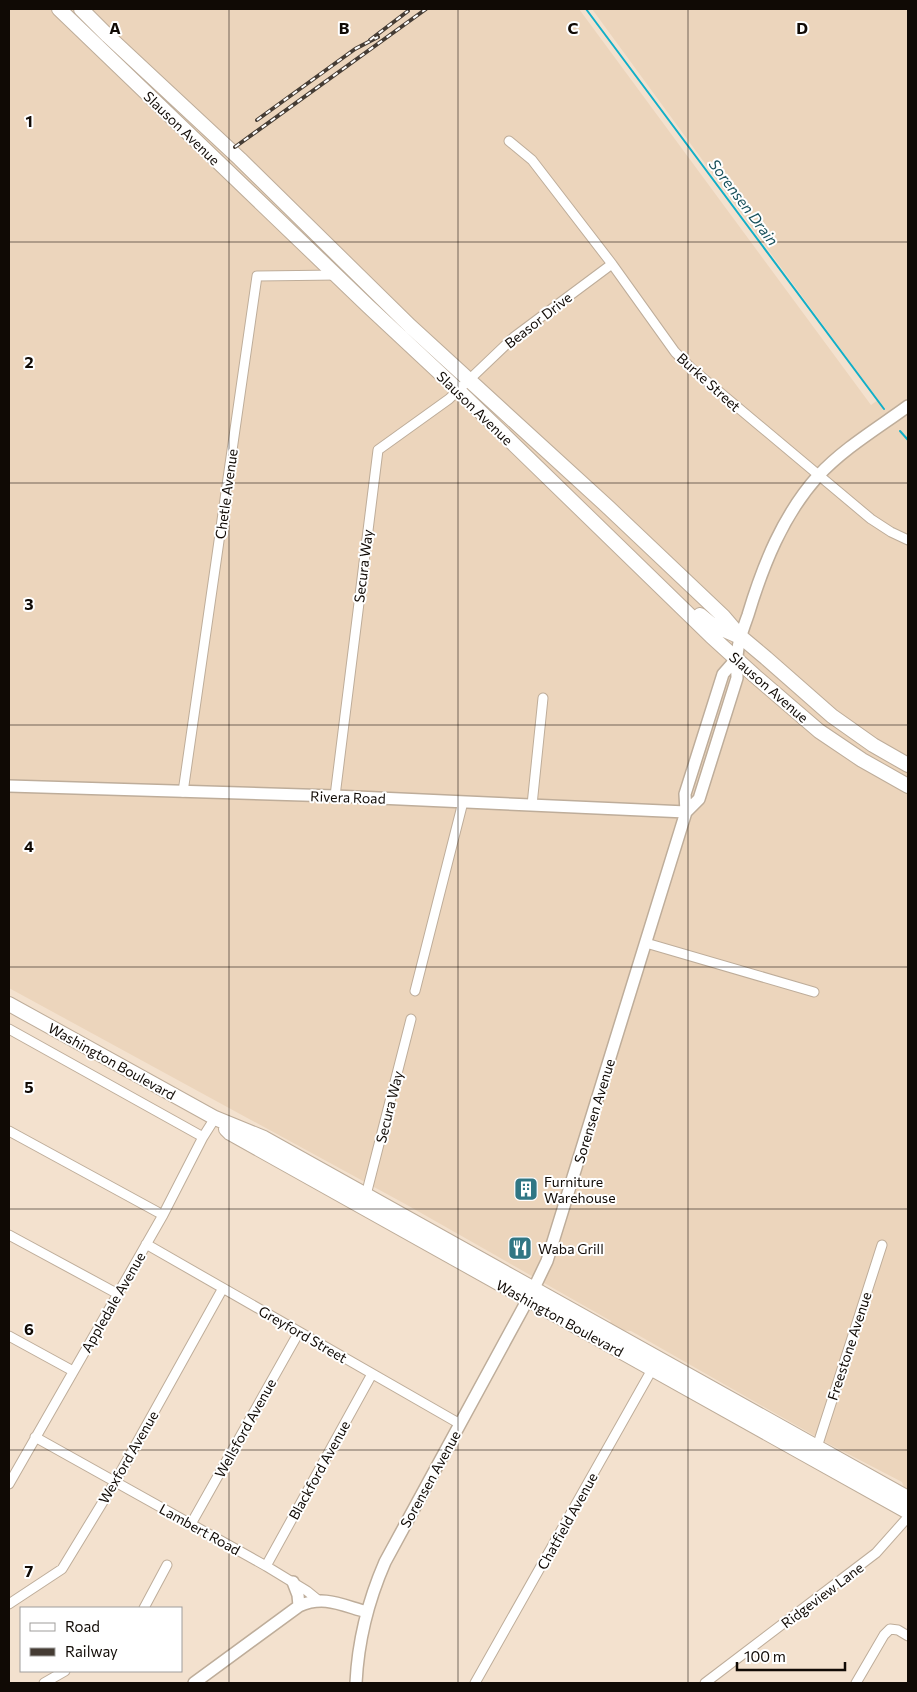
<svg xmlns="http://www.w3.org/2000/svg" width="917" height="1692" font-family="Commissioner,sans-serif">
  <rect width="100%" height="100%" fill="#f3e1ce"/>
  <path fill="#ecd5bc" d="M9 9H579L871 405 878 400 592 9H908V1498L902 1482 829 1444 631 1331 606 1329 611 1321 407 1205 9 988Z"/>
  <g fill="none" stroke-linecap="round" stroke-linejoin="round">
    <path stroke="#11afc8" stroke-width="2" d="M586 9 884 409
      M900 431 908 440"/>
    <g stroke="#bead9a" stroke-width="11">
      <path id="street" d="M509 141 532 160 612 264 675 352 692 369 871 519 891 532 908 540
        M183 792 257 276 338 275
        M335 796 378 450 449 399 514 337 612 264
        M532 805 543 698
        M646 943 814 992
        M415 991 463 802
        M9 1029 203 1137
        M9 1131 163 1215
        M366 1195 411 1019
        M9 1235 118 1294
        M146 1244 460 1424
        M9 1336 73 1371
        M35 1437 266 1566 307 1591 318 1600
        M817 1447 882 1245
        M9 1484 163 1215 203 1137 215 1118
        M191 1524 299 1332
        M266 1566 372 1374
        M9 1604 62 1569 115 1482 223 1288
        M144 1608 167 1565
        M44 1683 65 1671
        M475 1683 654 1366
        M705 1683 876 1553 908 1517
        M856 1683 884 1635 890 1629 898 1630 908 1636"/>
    </g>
    <g stroke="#bead9a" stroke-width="14">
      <path id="secondary" d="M9 786 335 796 686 812
        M686 812 699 799 737 678C737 672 736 665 737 659 737 644 743 629 748 615 763 565 783 515 818 476 844 448 878 428 908 406
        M293 1582 298 1595 299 1606
        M194 1683 299 1606C324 1595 341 1605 367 1612
        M356 1683C358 1641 368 1601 385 1562L534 1288 547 1261 686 812 685 794 723 674 737 658"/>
    </g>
    <g stroke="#bead9a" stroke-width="16">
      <path id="primary" d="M59 9 368 306 459 391 711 636 755 676 819 731 862 760 908 786
        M81 9 108 36 240 159 410 326 609 508 723 616 741 637 766 658 832 716 873 745 908 765
        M700 615 711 624 738 636
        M9 1004 215 1118 264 1138 908 1498
        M226 1129 230 1133 908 1512"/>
    </g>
    <use href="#street" stroke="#fff" stroke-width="9"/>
    <use href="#secondary" stroke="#fff" stroke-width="11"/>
    <use href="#primary" stroke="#fff" stroke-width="14"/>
    <g stroke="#453c34" stroke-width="4">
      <path id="rail" d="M370 40 408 11
        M257 120 355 49 378 37
        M235 147 426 9"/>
    </g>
    <use href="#rail" stroke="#fff" stroke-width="2" stroke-dasharray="5.5" stroke-linecap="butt"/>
  </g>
  <path fill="none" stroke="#100a05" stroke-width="1" stroke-opacity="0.55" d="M229 9V1683M458 9V1683M688 9V1683M9 242H908M9 483H908M9 725H908M9 967H908M9 1209H908M9 1450H908"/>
  <defs>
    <g id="building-square" transform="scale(1.25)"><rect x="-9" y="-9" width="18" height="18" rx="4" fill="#307684" stroke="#fff"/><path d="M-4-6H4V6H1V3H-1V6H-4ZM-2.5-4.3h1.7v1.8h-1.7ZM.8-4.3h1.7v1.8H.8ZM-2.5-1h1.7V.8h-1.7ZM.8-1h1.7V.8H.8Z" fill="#fff"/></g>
    <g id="restaurant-square" transform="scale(1.25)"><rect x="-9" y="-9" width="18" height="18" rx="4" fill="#307684" stroke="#fff"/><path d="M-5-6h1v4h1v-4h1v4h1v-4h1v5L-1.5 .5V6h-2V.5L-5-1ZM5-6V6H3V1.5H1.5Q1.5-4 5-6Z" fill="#fff"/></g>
  </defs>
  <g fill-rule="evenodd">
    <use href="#building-square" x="526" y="1189"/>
    <use href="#restaurant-square" x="520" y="1248"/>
  </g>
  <g text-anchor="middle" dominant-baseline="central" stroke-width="4" stroke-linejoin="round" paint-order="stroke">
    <g font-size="14" fill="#100a05" stroke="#fff">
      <text transform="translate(182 128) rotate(44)">Slauson Avenue</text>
      <text transform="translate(538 320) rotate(-38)">Beasor Drive</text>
      <text transform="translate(709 382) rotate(42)">Burke Street</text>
      <text transform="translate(475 408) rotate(44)">Slauson Avenue</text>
      <text transform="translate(226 494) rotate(-82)">Chetle Avenue</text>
      <text transform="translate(363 566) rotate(-83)">Secura Way</text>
      <text transform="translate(769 687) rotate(41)">Slauson Avenue</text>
      <text transform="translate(348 797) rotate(2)">Rivera Road</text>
      <text transform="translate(112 1061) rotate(29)">Washington Boulevard</text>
      <text transform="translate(389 1107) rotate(-76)">Secura Way</text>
      <text transform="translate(594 1111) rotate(-73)">Sorensen Avenue</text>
      <text transform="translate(113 1302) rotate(-60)">Appledale Avenue</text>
      <text transform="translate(560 1318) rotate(29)">Washington Boulevard</text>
      <text transform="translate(303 1334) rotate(30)">Greyford Street</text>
      <text transform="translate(849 1346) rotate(-72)">Freestone Avenue</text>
      <text transform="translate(245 1428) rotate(-61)">Wellsford Avenue</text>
      <text transform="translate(128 1457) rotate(-60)">Wexford Avenue</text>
      <text transform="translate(319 1470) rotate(-61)">Blackford Avenue</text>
      <text transform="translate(430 1479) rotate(-61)">Sorensen Avenue</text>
      <text transform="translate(567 1521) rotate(-61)">Chatfield Avenue</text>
      <text transform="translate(200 1529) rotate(29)">Lambert Road</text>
      <text transform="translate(822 1595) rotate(-37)">Ridgeview Lane</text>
    </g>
    <g font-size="14" fill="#100a05" stroke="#fff" text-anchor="start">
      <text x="544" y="1181">Furniture<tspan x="544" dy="16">Warehouse</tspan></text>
      <text x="538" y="1248">Waba Grill</text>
    </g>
    <g font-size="15" font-style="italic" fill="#19515c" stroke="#fff">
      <text transform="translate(744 202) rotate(53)">Sorensen Drain</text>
    </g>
  </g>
  <g font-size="16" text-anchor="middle" font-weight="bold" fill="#100a05" stroke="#fff" stroke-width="4" stroke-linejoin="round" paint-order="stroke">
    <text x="115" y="34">A</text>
    <text x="344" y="34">B</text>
    <text x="573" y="34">C</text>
    <text x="802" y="34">D</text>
    <text x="29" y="127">1</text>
    <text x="29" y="368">2</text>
    <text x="29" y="610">3</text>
    <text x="29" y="852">4</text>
    <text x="29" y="1093">5</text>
    <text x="29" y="1335">6</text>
    <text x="29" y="1577">7</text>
  </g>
  <rect width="917" height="1692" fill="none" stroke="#100a05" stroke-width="20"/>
  <rect x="20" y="1607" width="162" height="65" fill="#ffffff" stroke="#9f9d9b"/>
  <rect x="30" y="1623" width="25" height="8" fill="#ffffff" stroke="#9f9d9b"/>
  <text x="65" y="1632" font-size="15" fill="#100a05">Road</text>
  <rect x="30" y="1648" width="25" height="8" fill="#453c34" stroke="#9f9d9b"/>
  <text x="65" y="1657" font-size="15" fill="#100a05">Railway</text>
  <path d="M737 1662v8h108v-8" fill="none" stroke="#100a05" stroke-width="2.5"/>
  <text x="744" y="1662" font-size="15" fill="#100a05" stroke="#ffffff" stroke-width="4" paint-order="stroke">100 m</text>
</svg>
